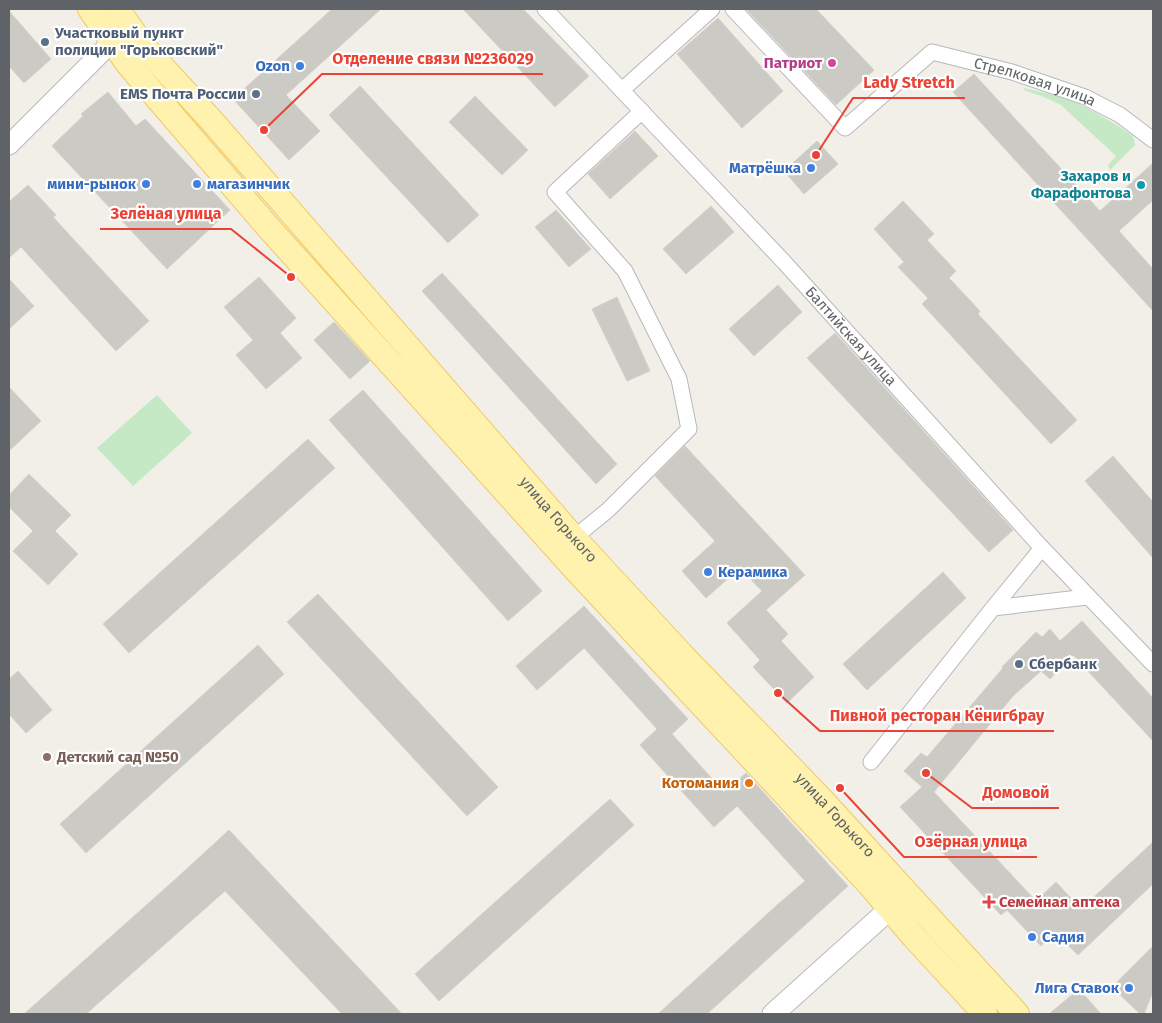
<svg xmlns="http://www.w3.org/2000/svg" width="1162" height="1023" font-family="'Fira Sans',sans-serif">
  <rect width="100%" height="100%" fill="#f1efe8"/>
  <path fill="#c5e8c5" d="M1024 88C1035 91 1047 93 1058 96 1085 105 1110 120 1133 136L1135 145 1110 170 1108 165 1116 156 1061 105 1044 97 1024 90Z
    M157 395 192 433 133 486 97 448Z"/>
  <path fill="#cccac5" stroke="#d6d1c6" d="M332 9H381L286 95 320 131 289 160 233 99Z
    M463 9H523L589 76 555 107Z
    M746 9H816L874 70 836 105Z
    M9 11 51 59 24 83 9 66Z
    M718 18 783 91 742 128 677 54Z
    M974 74 1100 211 1153 163V200L1119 231 1153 269V311L953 92Z
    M360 86 479 215 448 243 329 115Z
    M108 92 136 126 145 119 230 210 167 269 52 146 83 116 81 114Z
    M475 96 528 150 502 175 449 122Z
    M635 131 658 156 610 199 588 174Z
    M817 141 838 164 804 194 784 171Z
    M28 185 56 215 53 217 149 321 116 351 21 247 9 258V202Z
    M903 201 934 234 927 240 956 271 949 278 980 311 978 314 1077 420 1051 444 922 304 928 298 898 267 904 262 874 229Z
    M711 206 734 232 686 274 663 249Z
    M556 210 591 249 569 267 535 227Z
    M442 273 617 464 596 484 422 291Z
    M259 277 296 318 280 333 302 358 266 389 236 355 253 340 224 307Z
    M9 279 34 306 9 329Z
    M778 285 802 312 754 356 729 329Z
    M617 297 650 371 627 381 592 309Z
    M334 322 370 361 350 379 314 340Z
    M835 333 1013 530 989 552 807 358Z
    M9 387 41 421 9 451Z
    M363 390 542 591 508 621 329 420Z
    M308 439 335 468 129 653 103 624Z
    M685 446 805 575 766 610 788 634 781 641 814 677 787 703 753 667 760 660 727 623 762 591 740 568 706 598 682 571 715 541 655 476Z
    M1113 456 1153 502V558L1085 481Z
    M29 474 71 515 55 531 78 554 48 585 13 551 33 531 9 507V495Z
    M943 572 966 598 867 690 843 664Z
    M318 594 498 787 467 816 287 622Z
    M584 606 688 719 672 734 724 792 746 773 848 886 707 1014H658L777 905 805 881 737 806 714 827 640 745 657 729 584 648 537 690 516 666Z
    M1082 621 1153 698V741L1073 655 1050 679 1041 671 1013 696 934 792 1036 901 1056 882 1081 909 1153 842V884L1078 955 1055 933 1041 946 1007 910 1001 915 900 807 922 787 904 771 921 753 927 757 1003 668 1002 667 1036 632 1042 637 1050 629 1060 641Z
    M258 645 284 674 86 853 60 824Z
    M18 671 52 710 26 733 9 714V679Z
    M610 799 634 825 439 1001 415 974Z
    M229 830 402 1014H342L225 891 86 1014H24L179 876Z
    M1153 946V992L1144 1014H1140L1112 987Z
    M1079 989 1101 1014H1049Z"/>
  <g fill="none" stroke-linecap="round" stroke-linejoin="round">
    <g stroke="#b5b8bc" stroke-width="17">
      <g id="minor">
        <path id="s1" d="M545 9 784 262 1042 548 1153 664"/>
        <path id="s2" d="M733 9 845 128 932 52 1012 72 1085 97 1120 115 1153 140"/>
        <path d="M622 90 712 9"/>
        <path d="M574 538 608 510 689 429 679 379 625 271 555 192 642 111"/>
        <path d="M993 608 1087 597"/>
        <path d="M871 762 993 608 1042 548"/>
      </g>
    </g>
    <g stroke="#b5b8bc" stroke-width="21">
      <path id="tertiary" d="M9 145 122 32"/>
    </g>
    <g stroke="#b6babf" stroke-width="23">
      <path id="secondary" d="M773 1014 903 897"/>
    </g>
    <g stroke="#f2c960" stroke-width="26">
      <g id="primary">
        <path d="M90 9 128 64 268 227 576 570 870 885 914 937 985 1014"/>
        <path id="s3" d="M117 9 145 48 211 120 574 538 682 655 822 800 1017 1014"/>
      </g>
    </g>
    <use href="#minor" stroke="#fff" stroke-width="15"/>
    <use href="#tertiary" stroke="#fff" stroke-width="19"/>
    <use href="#secondary" stroke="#fff" stroke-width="21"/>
    <use href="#primary" stroke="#fff2af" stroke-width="24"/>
  </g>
  <g fill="#5c6f8a" stroke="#fff" stroke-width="2">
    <circle cx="45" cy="42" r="5"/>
    <circle cx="256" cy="94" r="5"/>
    <circle cx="1019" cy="664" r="5"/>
  </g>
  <circle fill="#d1479c" stroke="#fff" stroke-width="2" cx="832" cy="63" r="5"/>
  <g fill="#3f7fe0" stroke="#fff" stroke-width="2">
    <circle cx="300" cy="66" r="5"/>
    <circle cx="811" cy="168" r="5"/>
    <circle cx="146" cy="184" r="5"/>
    <circle cx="197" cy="184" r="5"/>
    <circle cx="708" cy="572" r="5"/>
    <circle cx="1032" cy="937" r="5"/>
    <circle cx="1129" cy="988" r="5"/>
  </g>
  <circle fill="#0f9aa8" stroke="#fff" stroke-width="2" cx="1141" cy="185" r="5"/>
  <circle fill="#8d6e63" stroke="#fff" stroke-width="2" cx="47" cy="757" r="5"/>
  <circle fill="#e8710a" stroke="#fff" stroke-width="2" cx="749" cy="783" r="5"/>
  <path fill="#e0444e" stroke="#fff" stroke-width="2" d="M986.5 894.5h5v5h5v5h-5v5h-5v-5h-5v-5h5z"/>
  <g text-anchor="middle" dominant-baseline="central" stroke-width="4.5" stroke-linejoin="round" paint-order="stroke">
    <g font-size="15" font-weight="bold" fill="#4e5e75" stroke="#fff" text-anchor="start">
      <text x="55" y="33">Участковый пункт<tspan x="55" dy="17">полиции "Горьковский"</tspan></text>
      <text x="246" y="94" text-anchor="end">EMS Почта России</text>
      <text x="1029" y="664">Сбербанк</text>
    </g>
    <g font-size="15" font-weight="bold" fill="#b23c85" stroke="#fff" text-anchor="end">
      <text x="822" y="63">Патриот</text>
    </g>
    <g font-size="15" font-weight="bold" fill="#366cbe" stroke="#fff" text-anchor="end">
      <text x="290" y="66">Ozon</text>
      <text x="801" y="168">Матрёшка</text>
      <text x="136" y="184">мини-рынок</text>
      <text x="207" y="184" text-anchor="start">магазинчик</text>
      <text x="718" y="572" text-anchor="start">Керамика</text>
      <text x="1042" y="937" text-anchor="start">Садия</text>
      <text x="1119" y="988">Лига Ставок</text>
    </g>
    <g font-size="15" fill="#5f6368" stroke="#fff">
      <text stroke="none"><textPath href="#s2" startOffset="386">Стрелковая улица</textPath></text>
      <text stroke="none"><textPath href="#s1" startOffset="448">Балтийская улица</textPath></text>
      <text stroke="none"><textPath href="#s3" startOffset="675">улица Горького</textPath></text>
      <text stroke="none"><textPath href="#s3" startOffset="1080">улица Горького</textPath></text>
    </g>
    <g font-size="15" font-weight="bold" fill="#0d838f" stroke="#fff" text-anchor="end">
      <text x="1131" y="176">Захаров и<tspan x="1131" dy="17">Фарафонтова</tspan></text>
    </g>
    <g font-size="15" font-weight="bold" fill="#785e54" stroke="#fff" text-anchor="start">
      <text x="57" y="757">Детский сад №50</text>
    </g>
    <g font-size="15" font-weight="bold" fill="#c56008" stroke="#fff" text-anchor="end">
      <text x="739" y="783">Котомания</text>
    </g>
    <g font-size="15" font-weight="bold" fill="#be3a42" stroke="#fff" text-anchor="start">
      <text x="999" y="902">Семейная аптека</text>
    </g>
  </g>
  <path fill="none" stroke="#ea4335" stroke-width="2" d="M264 130L322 74H543M816 155L853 98H965M291 277L231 229H100M778 693L820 731H1054M926 773L972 808H1059M840 788L904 857H1037"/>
  <g fill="#ea4335" stroke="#fff" stroke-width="2">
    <circle cx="264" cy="130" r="5"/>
    <circle cx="816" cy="155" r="5"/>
    <circle cx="291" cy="277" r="5"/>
    <circle cx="778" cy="693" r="5"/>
    <circle cx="926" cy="773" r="5"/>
    <circle cx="840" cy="788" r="5"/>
  </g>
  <g font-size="16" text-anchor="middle" font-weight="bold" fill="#ea4335" stroke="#fff" stroke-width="4.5" stroke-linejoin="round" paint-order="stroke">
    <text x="433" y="64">Отделение связи №236029</text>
    <text x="909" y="88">Lady Stretch</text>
    <text x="166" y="219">Зелёная улица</text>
    <text x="937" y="721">Пивной ресторан Кёнигбрау</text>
    <text x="1016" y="798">Домовой</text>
    <text x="971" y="847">Озёрная улица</text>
  </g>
  <rect width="1162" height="1023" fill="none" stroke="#5f6368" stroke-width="20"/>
</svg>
